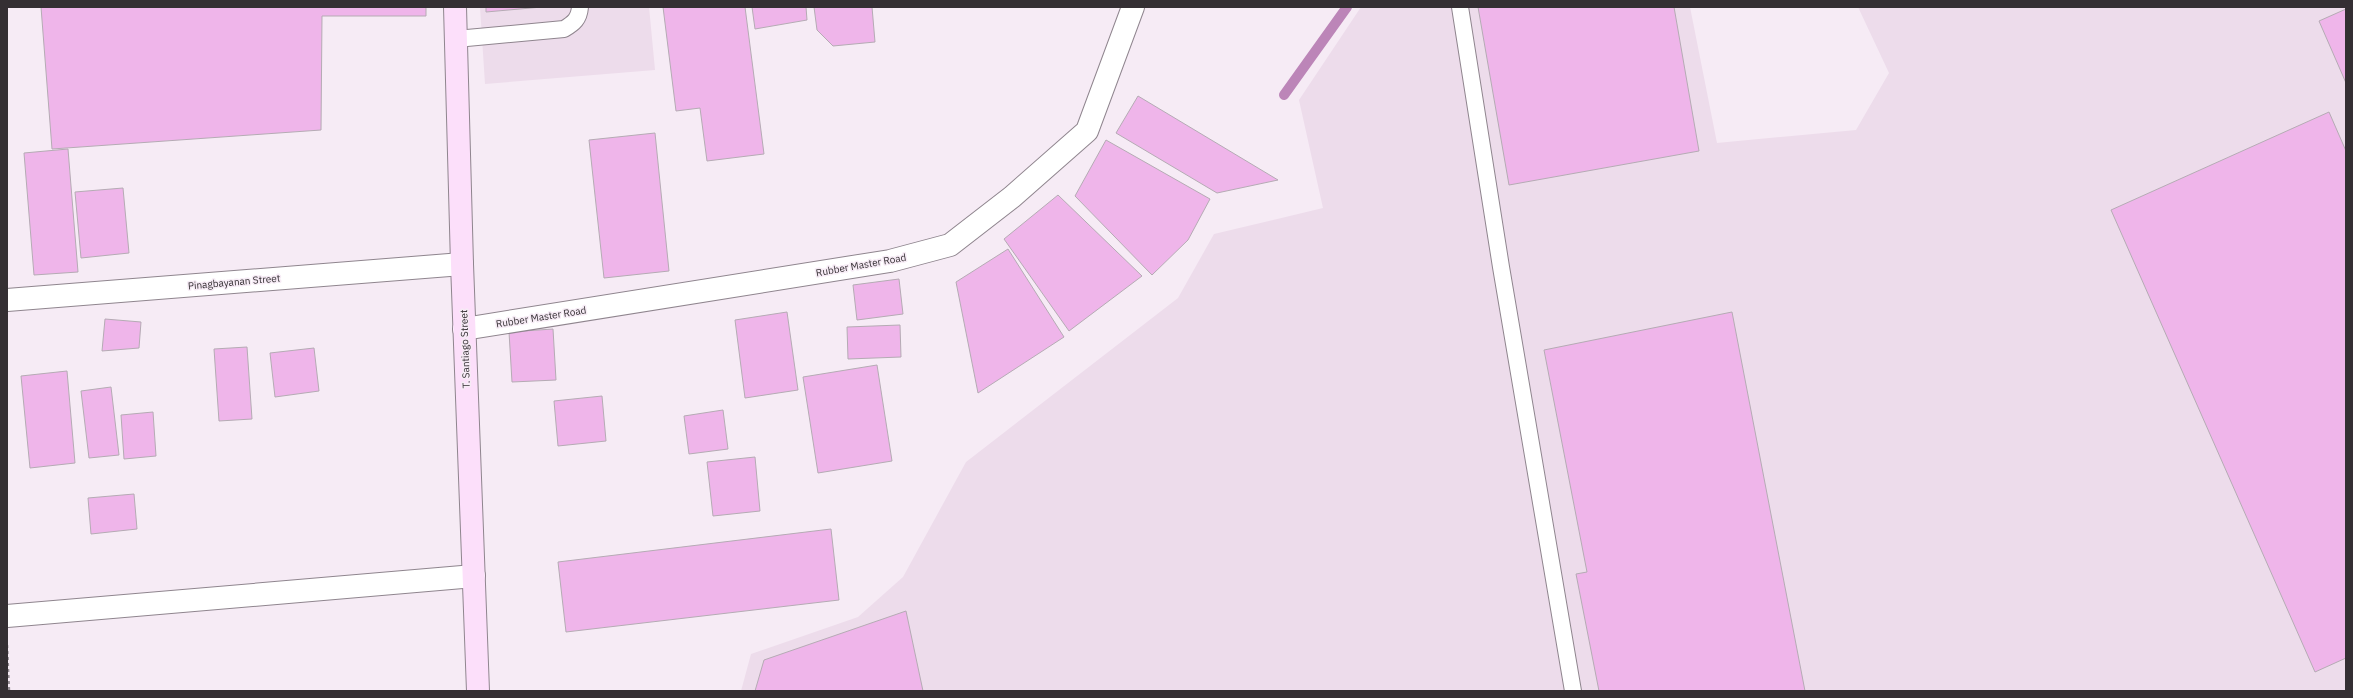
<svg xmlns="http://www.w3.org/2000/svg" width="2353" height="698" font-family="'IBM Plex Sans',sans-serif">
  <rect width="100%" height="100%" fill="#f6ebf5"/>
  <path fill="#eddceb" d="M480 7H649L655 70 485 84Z
    M1361 7H1690L1717 143 1856 130 1889 73 1858 7H2346V691H741L751 654 858 617 903 577 966 462 1178 298 1214 234 1323 208 1299 100Z"/>
  <g fill="none" stroke-linecap="round" stroke-linejoin="round">
    <path stroke="#bc85b8" stroke-width="10" d="M1284 95 1347 7"/>
  </g>
  <path fill="#efb5ea" stroke="#b5abb4" d="M41 7H426V16H322L321 130 52 149Z
    M486 7H542L486 12Z
    M663 7H745L764 154 707 161 700 108 676 111Z
    M752 7H806L807 20 755 29Z
    M814 7H872L875 42 833 46 817 30Z
    M1478 7H1674L1699 151 1509 185Z
    M2346 9V83L2319 21Z
    M1138 96 1278 180 1217 193 1116 133Z
    M2329 112 2346 151V658L2315 672 2111 210Z
    M655 133 669 271 604 278 589 140Z
    M1106 140 1210 199 1188 240 1152 275 1075 196Z
    M68 149 78 272 34 275 24 153Z
    M123 188 129 253 81 258 75 192Z
    M1058 195 1142 276 1069 331 1004 239Z
    M1008 249 1064 337 978 393 956 282Z
    M899 279 903 314 857 320 853 285Z
    M787 312 798 390 745 398 735 320Z
    M1732 312 1805 691H1599L1576 574 1587 572 1544 350Z
    M105 319 141 322 139 348 102 351Z
    M900 325 901 357 848 359 847 327Z
    M553 329 556 380 512 382 509 332Z
    M247 347 252 419 219 421 214 349Z
    M314 348 319 391 275 397 270 353Z
    M877 365 892 461 818 473 803 377Z
    M67 371 75 463 30 468 21 376Z
    M111 387 119 455 89 458 81 391Z
    M602 396 606 441 558 446 554 401Z
    M723 410 728 449 689 454 684 416Z
    M153 412 156 456 124 459 121 415Z
    M755 457 760 511 713 516 707 462Z
    M134 494 137 529 91 534 88 498Z
    M831 529 839 600 566 632 558 562Z
    M906 611 923 691H755L764 660Z"/>
  <g fill="none" stroke-linecap="round" stroke-linejoin="round">
    <g stroke="#8f858e" stroke-width="18">
      <path id="lane" d="M1460 7 1501 267 1573 691
        M456 39 564 29C574 23 579 19 580 7"/>
    </g>
    <g stroke="#8f858e" stroke-width="24">
      <path id="street" d="M7 300 462 264
        M464 329 890 261 950 245 1012 197 1087 131 1133 7
        M7 616 474 576"/>
    </g>
    <g stroke="#8f858e" stroke-width="24">
      <path id="secondary" d="M455 7 462 264 478 691"/>
    </g>
    <path stroke="#928a91" stroke-width="2.5" stroke-dasharray="3 3" stroke-linecap="butt" d="M7 645 9 691"/>
    <use href="#lane" stroke="#fff" stroke-width="16"/>
    <use href="#street" stroke="#fff" stroke-width="22"/>
    <use href="#secondary" stroke="#fcdffa" stroke-width="22"/>
  </g>
  <g text-anchor="middle" dominant-baseline="central" stroke-width="3" stroke-linejoin="round" paint-order="stroke">
    <g font-size="10" fill="#342f33" stroke="#f6ebf5">
      <text transform="translate(861 265) rotate(-10)">Rubber Master Road</text>
      <text transform="translate(234 282) rotate(-5)">Pinagbayanan Street</text>
      <text transform="translate(541 317) rotate(-9)">Rubber Master Road</text>
      <text transform="translate(465 349) rotate(-92)">T. Santiago Street</text>
    </g>
  </g>
  <rect width="2353" height="698" fill="none" stroke="#342f33" stroke-width="16"/>
</svg>
